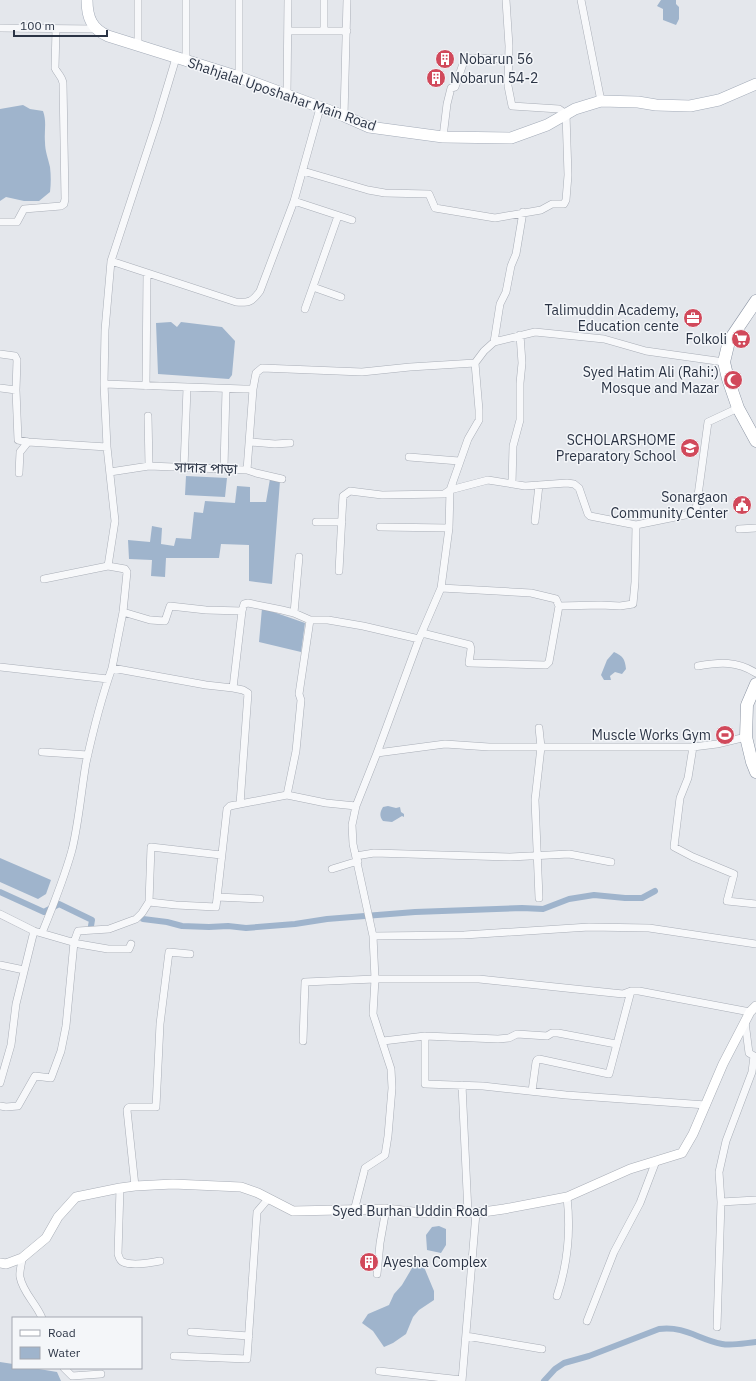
<svg xmlns="http://www.w3.org/2000/svg" width="756" height="1381" font-family="'IBM Plex Sans','Noto Sans Bengali',sans-serif">
  <rect width="100%" height="100%" fill="#e4e7ec"/>
  <path fill="#9fb4cc" d="M661 0H676V4L679 7V19L676 25 663 20V9L657 6Z
    M23 105 30 109 43 111C47 122 44 131 45 142 45 151 48 158 50 167 51 175 51 184 50 192L39 201H24L6 197 0 201V109Z
    M171 322 177 327 181 322 222 327 235 341 232 375 229 379 158 374 156 323Z
    M186 476 227 478 225 497 185 495Z
    M270 479 280 481 272 584 249 581V545L221 544 219 558H166L165 577 151 576 152 560 129 559 128 540 150 542 152 526 162 528 161 544 174 546 176 538 191 539 194 512 203 513 205 501 235 503 237 486 250 487V502H266Z
    M262 608 305 623 301 652 259 642Z
    M614 652C623 656 625 659 626 669L622 674 615 672 610 676 611 680H604L601 675 607 660Z
    M388 806 396 808 400 807 401 812 404 814V817L402 816 392 822 383 821C379 816 380 812 383 807Z
    M0 858 51 880 46 894 38 899 0 882Z
    M439 1226 446 1229V1245L441 1253 427 1250 426 1235 432 1227Z
    M415 1263 424 1267 434 1291V1300L419 1310 413 1317 406 1334 393 1343 384 1347 373 1331 362 1323 368 1314 389 1305 394 1294 402 1285Z
    M0 1362 13 1364V1368H33L57 1372 61 1381H0Z"/>
  <g fill="none" stroke-linecap="round" stroke-linejoin="round">
    <path stroke="#9fb4cc" stroke-width="6" d="M0 892 44 912 59 904 92 920 91 926
      M143 919 167 922 182 926 209 927 228 926 246 928 295 924 327 919 415 912 522 908 543 909 569 899 594 895 625 898H642L655 891
      M544 1381 555 1369 564 1363 589 1356 659 1329C686 1326 697 1339 722 1344 732 1346 745 1343 756 1342"/>
    <g stroke="#a9aeb7" stroke-width="8">
      <path id="street" d="M138 0V46
        M239 0V77
        M324 0V30
        M581 0 601 101
        M0 28 96 29
        M288 31H347
        M176 58 157 121 111 261 105 330 104 384 107 447 115 521 108 566 125 569 127 572 123 612 112 668 206 685 233 688 242 611 244 604 248 603 282 610 294 613 310 620H328L363 626 419 639
        M186 62V0
        M287 95 288 0
        M344 116 347 0
        M443 137 447 104 451 88 455 87 465 58 509 59
        M303 171 368 190 385 193 429 194 435 208 495 218 541 210 552 204H564L566 200 568 175 566 114 559 109 512 106 508 86 509 46 506 0
        M294 201 352 220
        M0 222H17L24 209 61 206 64 204 65 199 63 83C62 76 57 73 55 68L56 29
        M111 261 236 302C249 303 252 302 260 291L294 201 320 108
        M313 287 341 297
        M305 309 338 216
        M494 342 500 304 506 292 511 266 516 254 523 212
        M0 354 15 356 17 360 16 390 18 440 28 442 107 447
        M104 384 244 389H253L256 373 262 368 362 372 410 367 475 363 484 351 494 342 535 332 604 339 646 351 724 362
        M146 386 147 273
        M0 388 16 390
        M148 416 149 466
        M250 442 275 444 290 443
        M409 457 459 461
        M184 468 187 388
        M224 468 226 389
        M247 470 256 473 282 479
        M110 472 149 466 247 470 253 389
        M19 473 20 452 28 442
        M512 484 513 446 520 420V383L522 363 520 335
        M535 521 539 485
        M316 522H342
        M380 527 449 528
        M739 529 756 528
        M339 571 343 496 350 491 382 495 444 494 450 490 488 480 525 486 567 483 574 484 579 488 588 514 590 516 636 525
        M44 579 108 566
        M441 588 531 593 556 599 559 606 601 605 620 606 633 604 635 582 636 525 690 514 696 510 708 422 738 408
        M123 612 150 620 165 621 170 606 206 610 242 611
        M294 613 299 557
        M422 633 470 645 471 649 469 663 546 665 549 662 559 606
        M698 666C720 662 737 661 756 673
        M0 667 108 679
        M539 728 541 747 535 800 539 898
        M693 747 688 778 680 798 674 847 693 857 734 874 727 901 756 904
        M42 752 88 755
        M377 753 445 744 489 747H693L717 744 746 737
        M287 795 326 803 356 806
        M240 804 287 795 296 751 301 700 299 694 310 620
        M356 856 374 853 510 857 569 854 611 862
        M332 869 358 861
        M217 897 260 899
        M149 902 151 847 221 855
        M0 914 34 931 79 944 108 949H129L131 944
        M42 933C53 906 64 879 72 850 79 821 81 792 86 763 93 731 101 699 112 668
        M373 936 464 935 589 927 649 928 756 944
        M0 965 24 970
        M425 1036 498 1039 509 1038 517 1034 547 1036 552 1033H558L616 1044
        M303 1041 305 982 375 979H479L623 994 631 991H639L750 1012
        M383 1041 425 1036V1084L483 1086 566 1095 706 1105
        M0 1083 11 1045 16 1004 34 931
        M462 1085 468 1213
        M532 1091 536 1062 537 1060 539 1059 609 1074 631 991
        M0 1106 6 1107 18 1106 35 1076 51 1078 61 1051 66 1026 74 942 78 931 109 929 136 919 142 913 149 902 176 905 216 907 227 809 230 806 240 804 248 693 243 690 233 688
        M135 1186 127 1110 128 1108 130 1107H156L160 1024 169 952 190 954
        M120 1188 118 1254C119 1257 120 1261 123 1262 132 1266 150 1263 160 1261
        M721 1202 756 1200
        M354 1211 365 1168 385 1155 388 1136 392 1088 391 1069 373 1014 375 979 373 936 353 844 352 825 356 806 377 753 419 639 441 588 449 528 450 490 468 439 479 420V410L475 363
        M22 1258C22 1264 19 1271 20 1277 23 1293 36 1303 42 1318
        M377 1274 380 1243 386 1209
        M557 1296C568 1263 571 1232 567 1197
        M587 1321 614 1252 640 1203 656 1161
        M717 1327 721 1202 719 1172 726 1141 752 1072 754 1056 749 1053 745 1022
        M191 1332 249 1336
        M466 1336 542 1349
        M174 1356 247 1359 257 1212 268 1199
        M64 1368 72 1376 101 1374
        M379 1371 462 1380
        M462 1381 476 1213"/>
    </g>
    <g stroke="#a9aeb7" stroke-width="10">
      <path id="secondary" d="M0 1263 6 1264 22 1258 46 1238 58 1217 76 1197 120 1188 135 1186 173 1184 241 1187 258 1193 293 1211 385 1209 422 1213H476L504 1209 567 1197 630 1169 682 1153 693 1134 723 1064 750 1012 756 1006"/>
    </g>
    <g stroke="#a3abb8" stroke-width="12">
      <path id="primary" d="M87 0C87 18 92 29 108 36L239 77 344 116 369 127 443 137 511 138 547 125 575 109 601 101 638 102 656 105 690 106 719 100 756 84"/>
    </g>
    <g stroke="#8b94a3" stroke-width="13">
      <path id="highway" d="M756 301 729 341 724 362 728 379 738 408 756 441
        M756 684 747 705 746 737 752 762 756 772"/>
    </g>
    <use href="#street" stroke="#f7f8fa" stroke-width="7"/>
    <use href="#secondary" stroke="#fff" stroke-width="9"/>
    <use href="#primary" stroke="#fff" stroke-width="11"/>
    <use href="#highway" stroke="#fff" stroke-width="12"/>
  </g>
  <defs>
    <g id="building-disc" transform="scale(1)"><circle r="9.5" fill="#d1495b" stroke="#f4f6f9"/><path d="M-4-6H4V6H1V3H-1V6H-4ZM-2.5-4.3h1.7v1.8h-1.7ZM.8-4.3h1.7v1.8H.8ZM-2.5-1h1.7V.8h-1.7ZM.8-1h1.7V.8H.8Z" fill="#fff"/></g>
    <g id="office-disc" transform="scale(1)"><circle r="9.5" fill="#d1495b" stroke="#f4f6f9"/><path d="M-6-3h4V-5.5h4V-3h4V5H-6ZM-1-4.5V-3h2v-1.5ZM-6 0V1H6V0Z" fill="#fff"/></g>
    <g id="supermarket-disc" transform="scale(1)"><circle r="9.5" fill="#d1495b" stroke="#f4f6f9"/><path d="M-6-5.5h2.5l.6 2H6L4.5 2H-2.5L-4.4-4H-6ZM-1.5 3.2a1.3 1.3 0 1 0 .1 0ZM3 3.2a1.3 1.3 0 1 0 .1 0Z" fill="#fff"/></g>
    <g id="mosque-disc" transform="scale(1)"><circle r="9.5" fill="#d1495b" stroke="#f4f6f9"/><path d="M3.5-4.9A6 6 0 1 0 3.5 4.9A5 5 0 1 1 3.5-4.9Z" fill="#fff"/></g>
    <g id="school-disc" transform="scale(1)"><circle r="9.5" fill="#d1495b" stroke="#f4f6f9"/><path d="M0-5L7-2L0 1L-7-2ZM-4 1L0 2.5L4 1V4Q0 6-4 4Z" fill="#fff"/></g>
    <g id="civic-disc" transform="scale(1)"><circle r="9.5" fill="#d1495b" stroke="#f4f6f9"/><path d="M-.6-6.5H3V-4.5H.6V-3L4-1V1h2V6H-6V1h2V-1L-.6-3ZM-1.2 2.5V6h2.4V2.5Z" fill="#fff"/></g>
    <g id="stadium-disc" transform="scale(1)"><circle r="9.5" fill="#d1495b" stroke="#f4f6f9"/><path d="M0-5a6.5 5 0 1 0 0 10a6.5 5 0 1 0 0-10ZM-3.5-1.8h7v3.6h-7Z" fill="#fff"/></g>
  </defs>
  <g fill-rule="evenodd">
    <use href="#building-disc" x="445" y="59"/>
    <use href="#building-disc" x="436" y="78"/>
    <use href="#office-disc" x="693" y="318"/>
    <use href="#supermarket-disc" x="741" y="339"/>
    <use href="#mosque-disc" x="733" y="380"/>
    <use href="#school-disc" x="690" y="448"/>
    <use href="#civic-disc" x="742" y="505"/>
    <use href="#stadium-disc" x="725" y="735"/>
    <use href="#building-disc" x="369" y="1262"/>
  </g>
  <g text-anchor="middle" dominant-baseline="central" stroke-width="3" stroke-linejoin="round" paint-order="stroke">
    <g font-size="14" fill="#2b3445" stroke="#f4f6f9" text-anchor="end">
      <text x="459" y="59" text-anchor="start">Nobarun 56</text>
      <text x="450" y="78" text-anchor="start">Nobarun 54-2</text>
      <text x="679" y="310">Talimuddin Academy,<tspan x="679" dy="16">Education cente</tspan></text>
      <text x="727" y="339">Folkoli</text>
      <text x="719" y="372">Syed Hatim Ali (Rahi:)<tspan x="719" dy="16">Mosque and Mazar</tspan></text>
      <text x="676" y="440">SCHOLARSHOME<tspan x="676" dy="16">Preparatory School</tspan></text>
      <text x="728" y="497">Sonargaon<tspan x="728" dy="16">Community Center</tspan></text>
      <text x="711" y="735">Muscle Works Gym</text>
      <text x="383" y="1262" text-anchor="start">Ayesha Complex</text>
    </g>
    <g font-size="14" fill="#2b3445" stroke="#f4f6f9">
      <text transform="translate(282 94) rotate(19)">Shahjalal Uposhahar Main Road</text>
      <text transform="translate(206 468) rotate(2)">সাদার পাড়া</text>
      <text x="410" y="1211">Syed Burhan Uddin Road</text>
    </g>
  </g>
  <rect x="12" y="1317" width="130" height="52" fill="#f4f6f9" stroke="#a4a8b1"/>
  <rect x="20" y="1330" width="20" height="6" fill="#ffffff" stroke="#a4a8b1"/>
  <text x="48" y="1337" font-size="12" fill="#2b3445">Road</text>
  <rect x="20" y="1347" width="20" height="12" fill="#9fb4cc" stroke="#a4a8b1"/>
  <text x="48" y="1357" font-size="12" fill="#2b3445">Water</text>
  <path d="M14 30v6h93v-6" fill="none" stroke="#2b3445" stroke-width="2"/>
  <text x="20" y="30" font-size="12" fill="#2b3445" stroke="#f4f6f9" stroke-width="3" paint-order="stroke">100 m</text>
</svg>
